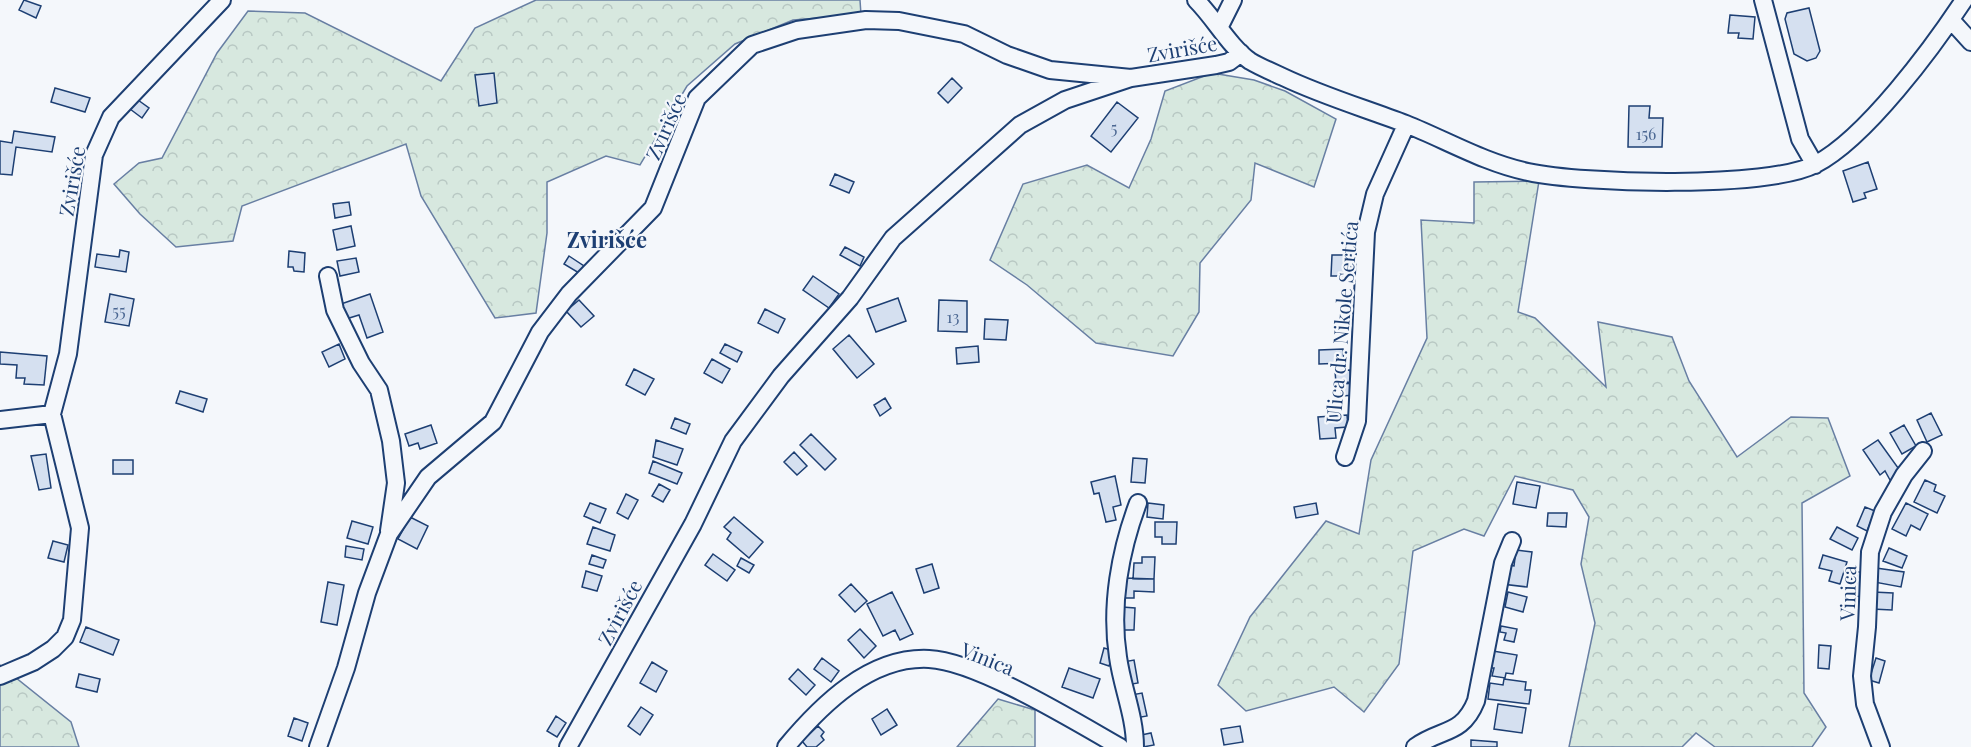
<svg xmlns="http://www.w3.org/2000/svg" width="1971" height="747" font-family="'Playfair Display',serif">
  <defs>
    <pattern id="forest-crowns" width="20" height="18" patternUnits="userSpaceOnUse" patternTransform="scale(1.5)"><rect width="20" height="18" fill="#d7e8df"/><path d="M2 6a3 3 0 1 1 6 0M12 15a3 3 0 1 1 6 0" fill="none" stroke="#b8c8c3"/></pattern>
  </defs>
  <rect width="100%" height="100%" fill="#f4f7fb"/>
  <path fill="url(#forest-crowns)" stroke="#687fa3" stroke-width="1.5" d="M536 0H860L861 15 793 20 735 44 687 86 640 165 606 156 547 182V233L536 313 495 318 421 196 406 144 242 206 233 241 176 247 140 214 114 184 139 163 162 158 217 53 248 11 305 13 441 81 475 28Z
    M1212 73 1254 80 1285 91 1336 119 1314 187 1255 163 1251 200 1200 263 1199 312 1173 356 1096 343 1027 285 990 260 1023 184 1087 165 1129 188 1151 139 1165 91Z
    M1539 181 1518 312 1535 318 1606 387 1598 322 1672 337 1689 381 1737 457 1791 417 1828 418 1850 476 1802 503 1804 693 1826 727 1812 747H1715L1696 733 1682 747H1569L1595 623 1581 564 1589 517 1573 490 1515 476 1484 536 1464 529 1413 551 1399 664 1364 712 1334 687 1246 711 1218 685 1250 617 1326 521 1359 534 1371 460 1427 338 1421 220 1474 223V182Z
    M0 665 71 722 79 747H0Z
    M998 699 1035 710V747H957Z"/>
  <path fill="#d5e0f0" stroke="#1d3f73" stroke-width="1.5" d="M24 0 41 6 36 18 19 10Z
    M1809 8 1820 51 1816 58 1807 61 1794 54 1785 19 1787 13Z
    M1730 15 1755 17 1753 39 1738 38 1739 33H1728Z
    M494 73 497 103 479 106 475 75Z
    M952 78 962 88 948 103 938 93Z
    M55 88 90 98 85 112 51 102Z
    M138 100 149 108 142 118 130 109Z
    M1117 102 1138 118 1111 152 1091 136Z
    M1629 106H1650L1649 118H1663L1662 147H1628Z
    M14 131 55 137 52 152 16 147 12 175 0 174V141L12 143Z
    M1868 162 1877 189 1864 193 1866 198 1853 202 1843 171Z
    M835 174 854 182 849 193 830 185Z
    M349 202 351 215 335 218 333 204Z
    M351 226 355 246 337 250 333 230Z
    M845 247 864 257 860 266 840 255Z
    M120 250 129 252 126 272 95 267 97 254 119 257Z
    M289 251 305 253 304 272 294 271 293 267H288Z
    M1332 255H1351V276H1331Z
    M569 256 584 266 579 273 564 264Z
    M356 258 359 272 340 276 337 261Z
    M813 276 839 294 829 308 803 290Z
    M110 294 134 299 129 326 105 322Z
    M370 294 383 332 367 338 359 315 346 319 341 304Z
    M898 298 906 321 876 332 867 309Z
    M579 300 594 316 581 327 566 311Z
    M939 300 967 301V332L938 331Z
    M765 309 785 319 778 333 758 323Z
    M985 319 1008 320 1006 340 984 339Z
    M849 335 874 364 857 378 833 349Z
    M339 344 345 359 329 367 322 352Z
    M725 344 742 352 737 362 720 353Z
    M978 346 979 362 957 364 956 348Z
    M1343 349 1344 363 1319 364V350Z
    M0 352 47 356 44 385 24 384 25 378H16L17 365 0 364Z
    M712 359 730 369 722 383 704 373Z
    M634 369 654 379 645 395 626 385Z
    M1350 370 1351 382 1336 383 1335 371Z
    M1356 383 1357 395 1341 396V384Z
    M180 391 207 399 203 412 176 403Z
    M885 398 891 408 880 416 874 405Z
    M1931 413 1942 435 1927 442 1917 420Z
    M1347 415 1348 427 1335 428 1336 438 1320 439 1318 417Z
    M675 418 690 424 686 434 671 428Z
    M431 425 437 443 420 449 418 443 409 446 405 434Z
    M1904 425 1916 446 1902 454 1890 433Z
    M811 434 836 459 825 470 800 445Z
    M656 440 683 449 677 465 653 457Z
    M1878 440 1901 472 1890 480 1885 471 1880 475 1863 450Z
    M794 452 807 466 797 475 784 462Z
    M46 454 51 488 39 490 31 456Z
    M1133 458 1147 459 1145 483 1131 482Z
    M113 460H133V474H113Z
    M653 461 682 473 677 484 649 473Z
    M1115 476 1121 505 1113 507 1116 520 1106 522 1099 493 1094 494 1091 482Z
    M1925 480 1936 485 1934 491 1945 496 1937 513 1914 502Z
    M1517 482 1540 486 1536 508 1513 504Z
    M659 484 670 490 663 502 652 496Z
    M626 494 638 500 628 519 617 513Z
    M590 503 606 509 600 523 584 516Z
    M1148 503 1164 505 1163 519 1147 517Z
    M1316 503 1318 514 1296 518 1294 507Z
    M1906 503 1928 514 1920 530 1911 525 1906 536 1892 529Z
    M1865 507 1875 511 1867 531 1857 526Z
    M1548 513H1567L1566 527 1547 526Z
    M410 517 428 526 417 549 398 539Z
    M734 517 763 542 749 558 727 539 731 533 724 527Z
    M352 521 373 527 368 544 347 538Z
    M1155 522H1177L1176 544H1162V537H1155Z
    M593 527 615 535 610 551 587 544Z
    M1837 527 1858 538 1852 550 1830 539Z
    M53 541 68 545 64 562 48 558Z
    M346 546 364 549 362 560 345 557Z
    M1889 548 1907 556 1902 568 1883 561Z
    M1516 550 1532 552 1527 587 1502 584 1505 565 1514 566Z
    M713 554 735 570 727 581 705 565Z
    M592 555 606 560 603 568 589 564Z
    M1823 555 1847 562 1840 584 1829 581 1832 571 1819 568Z
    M1142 557H1155L1154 579H1133L1134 563H1142Z
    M741 558 754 565 749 573 737 566Z
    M932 564 939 588 924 593 916 569Z
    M1876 568 1904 572 1901 587 1874 582Z
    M586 571 602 576 597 591 582 587Z
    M1853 571 1865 573 1862 597 1849 595Z
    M1124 578 1154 579V592L1134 591V598H1124Z
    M328 582 344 585 337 625 321 622Z
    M851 584 867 601 855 612 839 595Z
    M892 592 913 634 900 640 895 630 883 636 867 604Z
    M1508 592 1527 597 1523 612 1505 607Z
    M1873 592 1893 593 1892 610 1872 609Z
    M1122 607 1135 608 1134 630H1121Z
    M1501 626 1517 629 1514 642 1504 640 1506 633 1500 632Z
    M86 627 119 640 113 655 80 642Z
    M860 629 876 646 864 658 848 640Z
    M1819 645 1831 646 1829 669 1818 668Z
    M1104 648 1114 651 1109 666 1100 663Z
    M1493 651 1517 655 1513 674 1506 673 1505 678 1492 676 1494 668H1490Z
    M822 658 839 671 831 682 814 669Z
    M1876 658 1885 661 1879 683 1869 680Z
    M1134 660 1138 683 1127 685 1123 662Z
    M652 662 667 671 656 692 640 683Z
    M1069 668 1100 679 1093 698 1062 687Z
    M798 669 815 685 806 695 789 679Z
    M79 674 100 679 97 692 76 687Z
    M1504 679 1526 682 1525 690H1531L1529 704 1488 699 1490 683 1503 685Z
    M1142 693 1147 716 1136 718 1131 695Z
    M1498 704 1526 708 1522 733 1494 729Z
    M641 707 653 715 640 735 628 726Z
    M887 709 897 725 881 735 872 719Z
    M556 716 566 723 557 737 547 731Z
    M294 718 308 723 302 741 288 736Z
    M818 726 824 732 821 736 824 740 816 747H807L802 741Z
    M1240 726 1243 742 1224 745 1221 729Z
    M1151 733 1154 745 1143 747 1141 735Z
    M1471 740 1497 742V747H1471Z"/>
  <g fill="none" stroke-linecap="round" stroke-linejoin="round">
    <g stroke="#1d3f73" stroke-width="20">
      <path id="minor" d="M1196 0C1215 19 1229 46 1250 61 1260 67 1272 72 1283 77 1323 96 1364 108 1406 124 1446 140 1485 163 1528 172 1583 184 1768 189 1816 164 1866 138 1933 47 1964 0
        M1763 0 1800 139 1815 165
        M1951 20 1971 42
        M1220 26 1233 0
        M328 276 335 310 361 363 379 390 391 441 396 483 389 531
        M0 420 52 414
        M1345 457 1357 421 1366 232 1375 194 1406 125
        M0 676 33 662 53 649 65 637 72 620 80 528 52 414 68 354 94 155 111 117 222 0
        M318 747 346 668 367 593 389 534 428 477 493 422 540 332 569 294 653 208 697 98 752 45 797 30 866 20 899 21 964 34 1007 55 1050 70 1131 78
        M568 747 693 524 733 441 781 376 850 298 893 238 1020 125 1065 100 1131 78 1216 65 1229 62 1241 53
        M786 747C821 705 870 656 929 659 977 661 1076 722 1120 747
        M1135 747C1135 716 1122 687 1118 657 1110 606 1120 551 1138 503
        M1415 747C1441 728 1462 736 1476 701L1503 563 1512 541
        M1881 747 1865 704 1862 676 1867 627 1870 552 1883 512 1904 475 1923 451"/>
    </g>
    <use href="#minor" stroke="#f4f7fb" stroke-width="16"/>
  </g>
  <g text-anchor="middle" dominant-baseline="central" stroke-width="4.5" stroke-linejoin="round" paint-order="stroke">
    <g font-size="16" fill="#4b6792">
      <text x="1114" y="127">5</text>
      <text x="1646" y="133">156</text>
      <text x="119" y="310">55</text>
      <text x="953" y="316">13</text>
    </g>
    <g font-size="20" fill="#1d3f73" stroke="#f4f7fb">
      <text transform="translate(1182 48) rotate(-10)">Zvirišće</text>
      <text transform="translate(665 126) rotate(-66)">Zvirišće</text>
      <text transform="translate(71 181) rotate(-80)">Zvirišće</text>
      <text transform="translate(1341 322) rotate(-85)">Ulica dr. Nikole Sertića</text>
      <text transform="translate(1847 593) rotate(-88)">Vinica</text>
      <text transform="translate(619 612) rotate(-62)">Zvirišće</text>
      <text transform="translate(988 658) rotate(22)">Vinica</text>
    </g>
    <g font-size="22" font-weight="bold" fill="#1d3f73" stroke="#f4f7fb">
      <text x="607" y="239">Zvirišće</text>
    </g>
  </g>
</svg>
